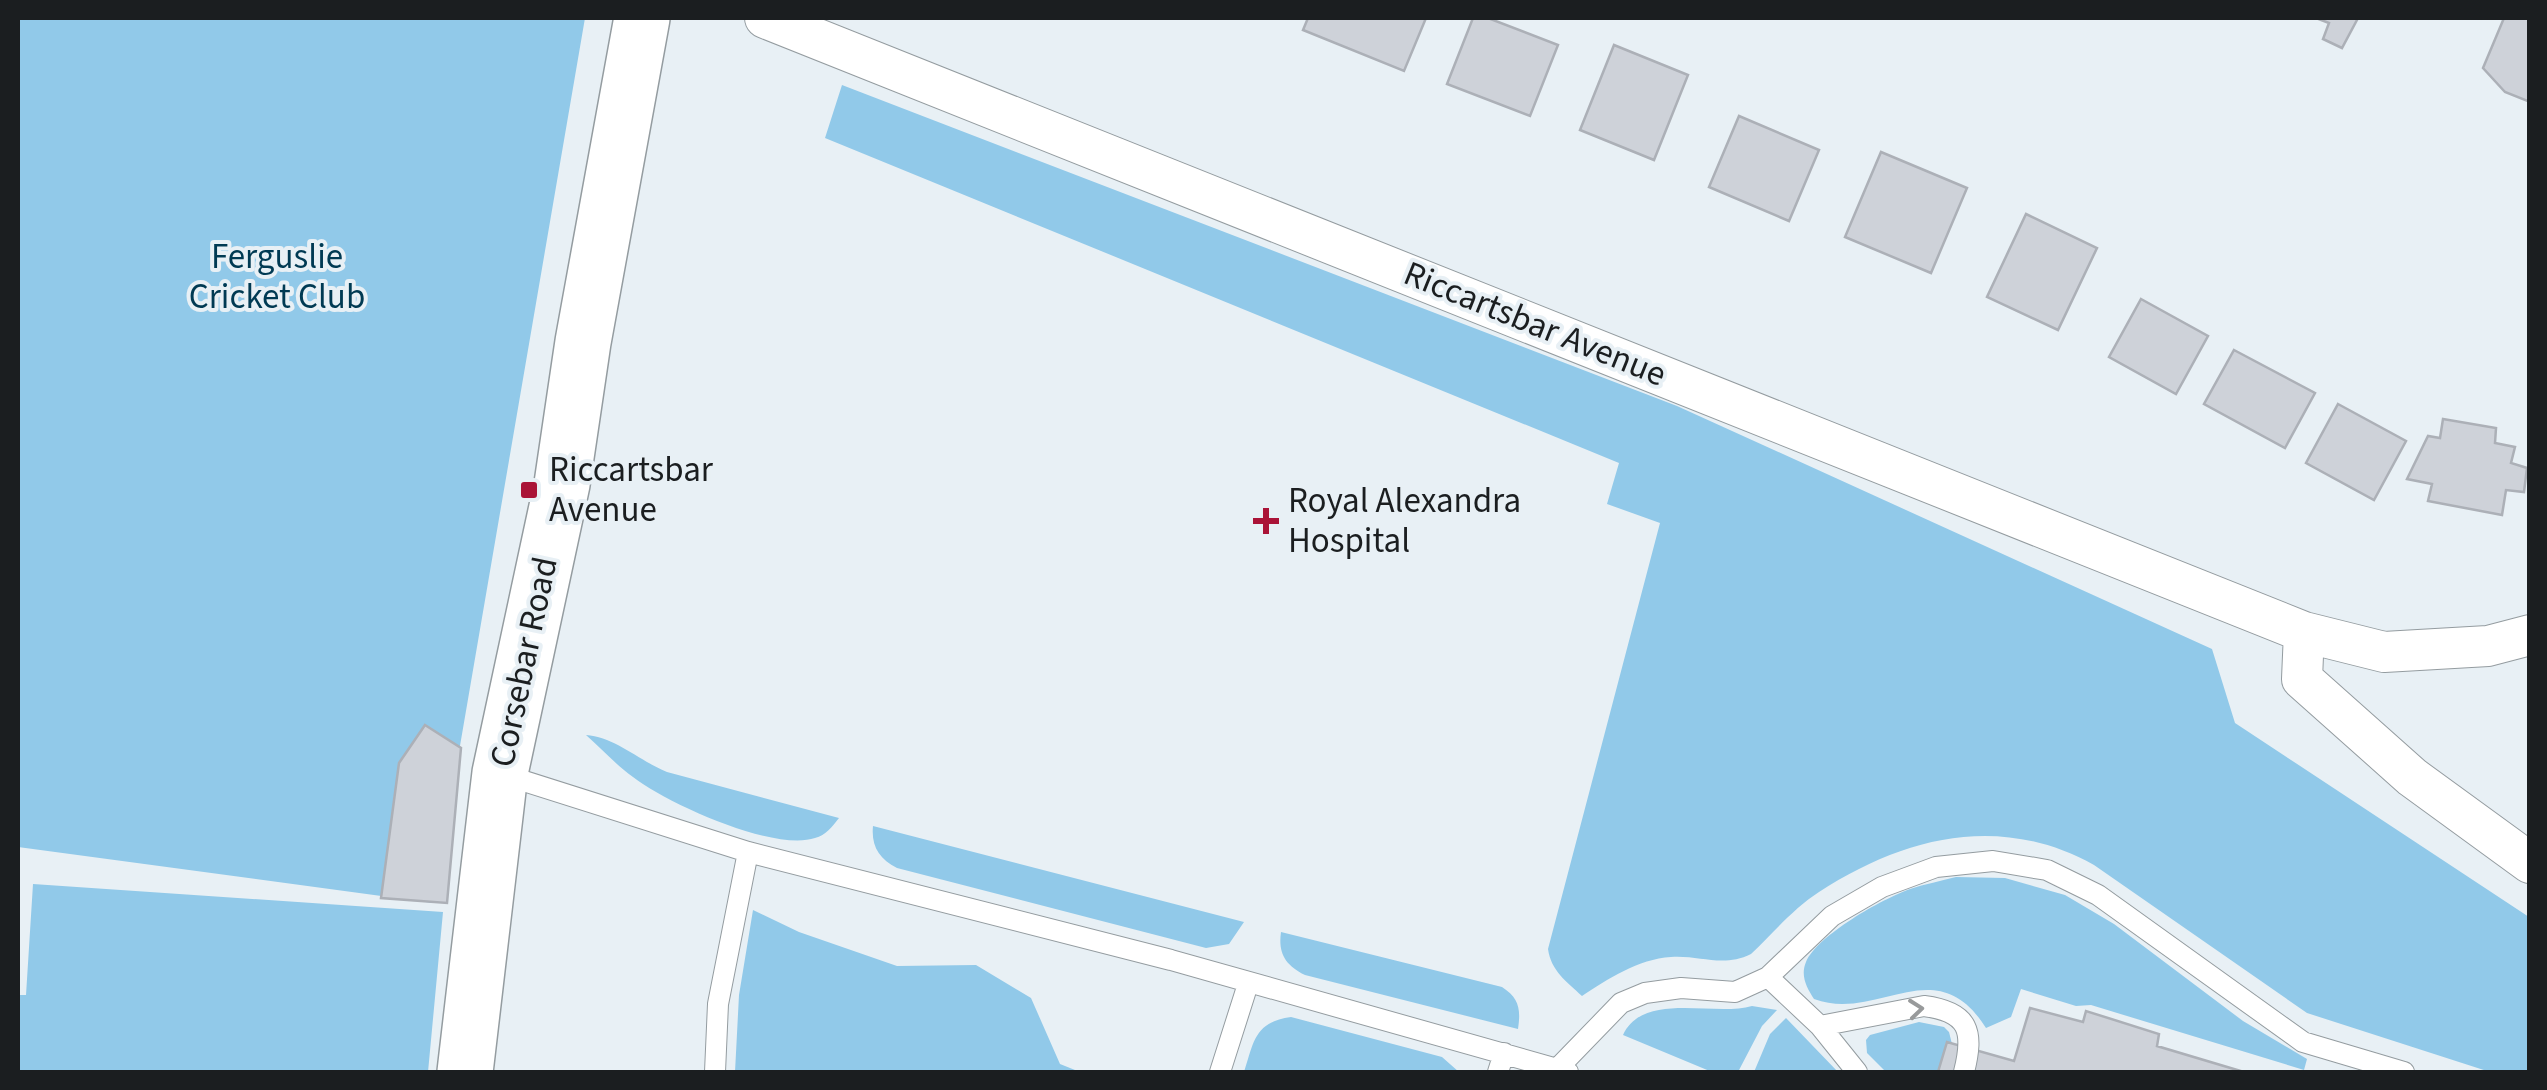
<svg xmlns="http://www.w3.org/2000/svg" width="2547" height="1090" font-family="'Source Sans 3',sans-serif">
  <rect width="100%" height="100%" fill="#e8f0f5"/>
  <path fill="#91c9e9" d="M18 18H585L433 903 18 847Z
    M842 85 1677 406 2212 649 2235 723 2529 917V1072H2490L2307 1013 2094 865C2001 813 1905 836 1819 892 1794 908 1772 934 1751 954 1723 968 1700 955 1671 957 1638 959 1608 979 1582 996 1567 982 1551 971 1548 949L1660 523 1607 504 1619 463 825 138Z
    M586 735C615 737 638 760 667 772L839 818C832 827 826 835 815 838 774 852 666 803 633 777 616 765 602 749 586 735Z
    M873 826 1244 922 1229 944 1206 948 897 868C879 859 871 846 873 826Z
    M1956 877 2005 878 2065 895 2114 924 2243 1021 2307 1059 2304 1070 2091 1005 2076 1006 2021 989 2011 1017 1986 1028C1936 948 1878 1023 1814 999 1807 988 1800 976 1806 962 1818 935 1882 899 1910 889 1925 884 1941 881 1956 877Z
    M33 884 443 912 428 1072H18V995H26Z
    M753 910 799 932 897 966 976 965 1031 998 1060 1064 1080 1072H735L739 995Z
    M1281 932 1502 987C1519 998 1521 1009 1518 1029L1305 975C1285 965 1278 953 1281 932Z
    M1752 1006 1777 1010 1762 1026 1738 1072H1712L1623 1035C1643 991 1714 1017 1752 1006Z
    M1291 1017 1442 1057 1459 1072H1244C1254 1042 1254 1022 1291 1017Z
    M1786 1018 1838 1072H1754L1770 1034Z
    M1919 1022 1944 1027 1949 1032 1952 1044 1946 1043 1938 1072H1886L1867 1053 1866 1040 1870 1035Z"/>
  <path fill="#ced2d9" stroke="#acb0b7" stroke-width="2.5" d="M1308 18H1426L1404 71 1303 30Z
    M1473 18H1488L1558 45 1530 116 1447 84Z
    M2316 18H2358L2342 48 2323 39 2329 23Z
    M2504 18H2530V102L2505 92 2483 68Z
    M1614 45 1688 75 1654 160 1580 130Z
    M1739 116 1819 150 1789 221 1709 187Z
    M1881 152 1967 188 1931 273 1845 237Z
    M2026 214 2097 248 2058 330 1987 297Z
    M2141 299 2208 336 2176 394 2109 357Z
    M2234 350 2315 393 2285 448 2204 404Z
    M2338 404 2406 441 2374 500 2306 463Z
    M2443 419 2496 428 2495 443 2515 447 2511 463 2527 468 2524 492 2506 490 2502 515 2428 501 2432 484 2407 479 2428 436 2440 438Z
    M425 725 461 748 447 903 381 898 399 763Z
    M2030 1008 2083 1022 2086 1011 2159 1034 2157 1046 2244 1072H1938L1947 1042 2014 1061Z"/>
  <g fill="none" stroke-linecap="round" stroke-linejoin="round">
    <g stroke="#949ca0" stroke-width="22">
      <path id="service" d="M502 774 748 852 1171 960 1568 1072
        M1768 977 1820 1026 1857 1072
        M1820 1026 1924 1006C1970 1012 1974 1032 1964 1072
        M1558 1068 1621 1003 1645 993 1681 988 1735 992 1768 977 1832 916 1882 887 1936 867 1993 861 2047 870 2098 895 2303 1042 2404 1072
        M715 1072 718 1004 748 852
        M1220 1072 1248 984
        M1498 1072 1504 1053"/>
    </g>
    <g stroke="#949ca0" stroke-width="42">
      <path id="minor" d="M765 18 2304 632 2384 652 2488 646 2530 635
        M2304 632 2302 679 2412 777 2530 863"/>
    </g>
    <g stroke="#949ca0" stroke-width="58">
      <path id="secondary" d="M465 1072 500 773 562 484 583 342 642 18"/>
    </g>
    <use href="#service" stroke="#fff" stroke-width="20"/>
    <use href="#minor" stroke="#fff" stroke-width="40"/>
    <use href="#secondary" stroke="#fff" stroke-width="55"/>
  </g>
  <defs><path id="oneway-chevron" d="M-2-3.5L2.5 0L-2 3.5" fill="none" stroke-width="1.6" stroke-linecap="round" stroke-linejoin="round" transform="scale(2.5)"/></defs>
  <use stroke="#989a9b" href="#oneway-chevron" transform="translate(1916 1009) rotate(-6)"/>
  <g fill="#aa1337" stroke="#e8f0f5" stroke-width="4">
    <rect x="519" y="480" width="20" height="20" rx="5"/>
    <path d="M1261 506h10v10h10v10h-10v10h-10v-10h-10v-10h10z"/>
  </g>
  <g text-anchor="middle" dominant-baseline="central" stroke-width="8" stroke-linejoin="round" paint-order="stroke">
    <g font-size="35" fill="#003a53" stroke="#e8f0f5">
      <text x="277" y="257">Ferguslie<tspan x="277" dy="40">Cricket Club</tspan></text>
    </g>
    <g font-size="35" fill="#1b1e20" stroke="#e8f0f5">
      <text transform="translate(1535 324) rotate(22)">Riccartsbar Avenue</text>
      <text transform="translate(524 662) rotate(-78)">Corsebar Road</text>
    </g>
    <g font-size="35" fill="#1b1e20" stroke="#e8f0f5" text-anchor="start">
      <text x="549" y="470">Riccartsbar<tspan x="549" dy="40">Avenue</tspan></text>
      <text x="1288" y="501">Royal Alexandra<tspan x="1288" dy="40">Hospital</tspan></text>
    </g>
  </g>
  <rect width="2547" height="1090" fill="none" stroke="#1b1e20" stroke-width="40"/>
</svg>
